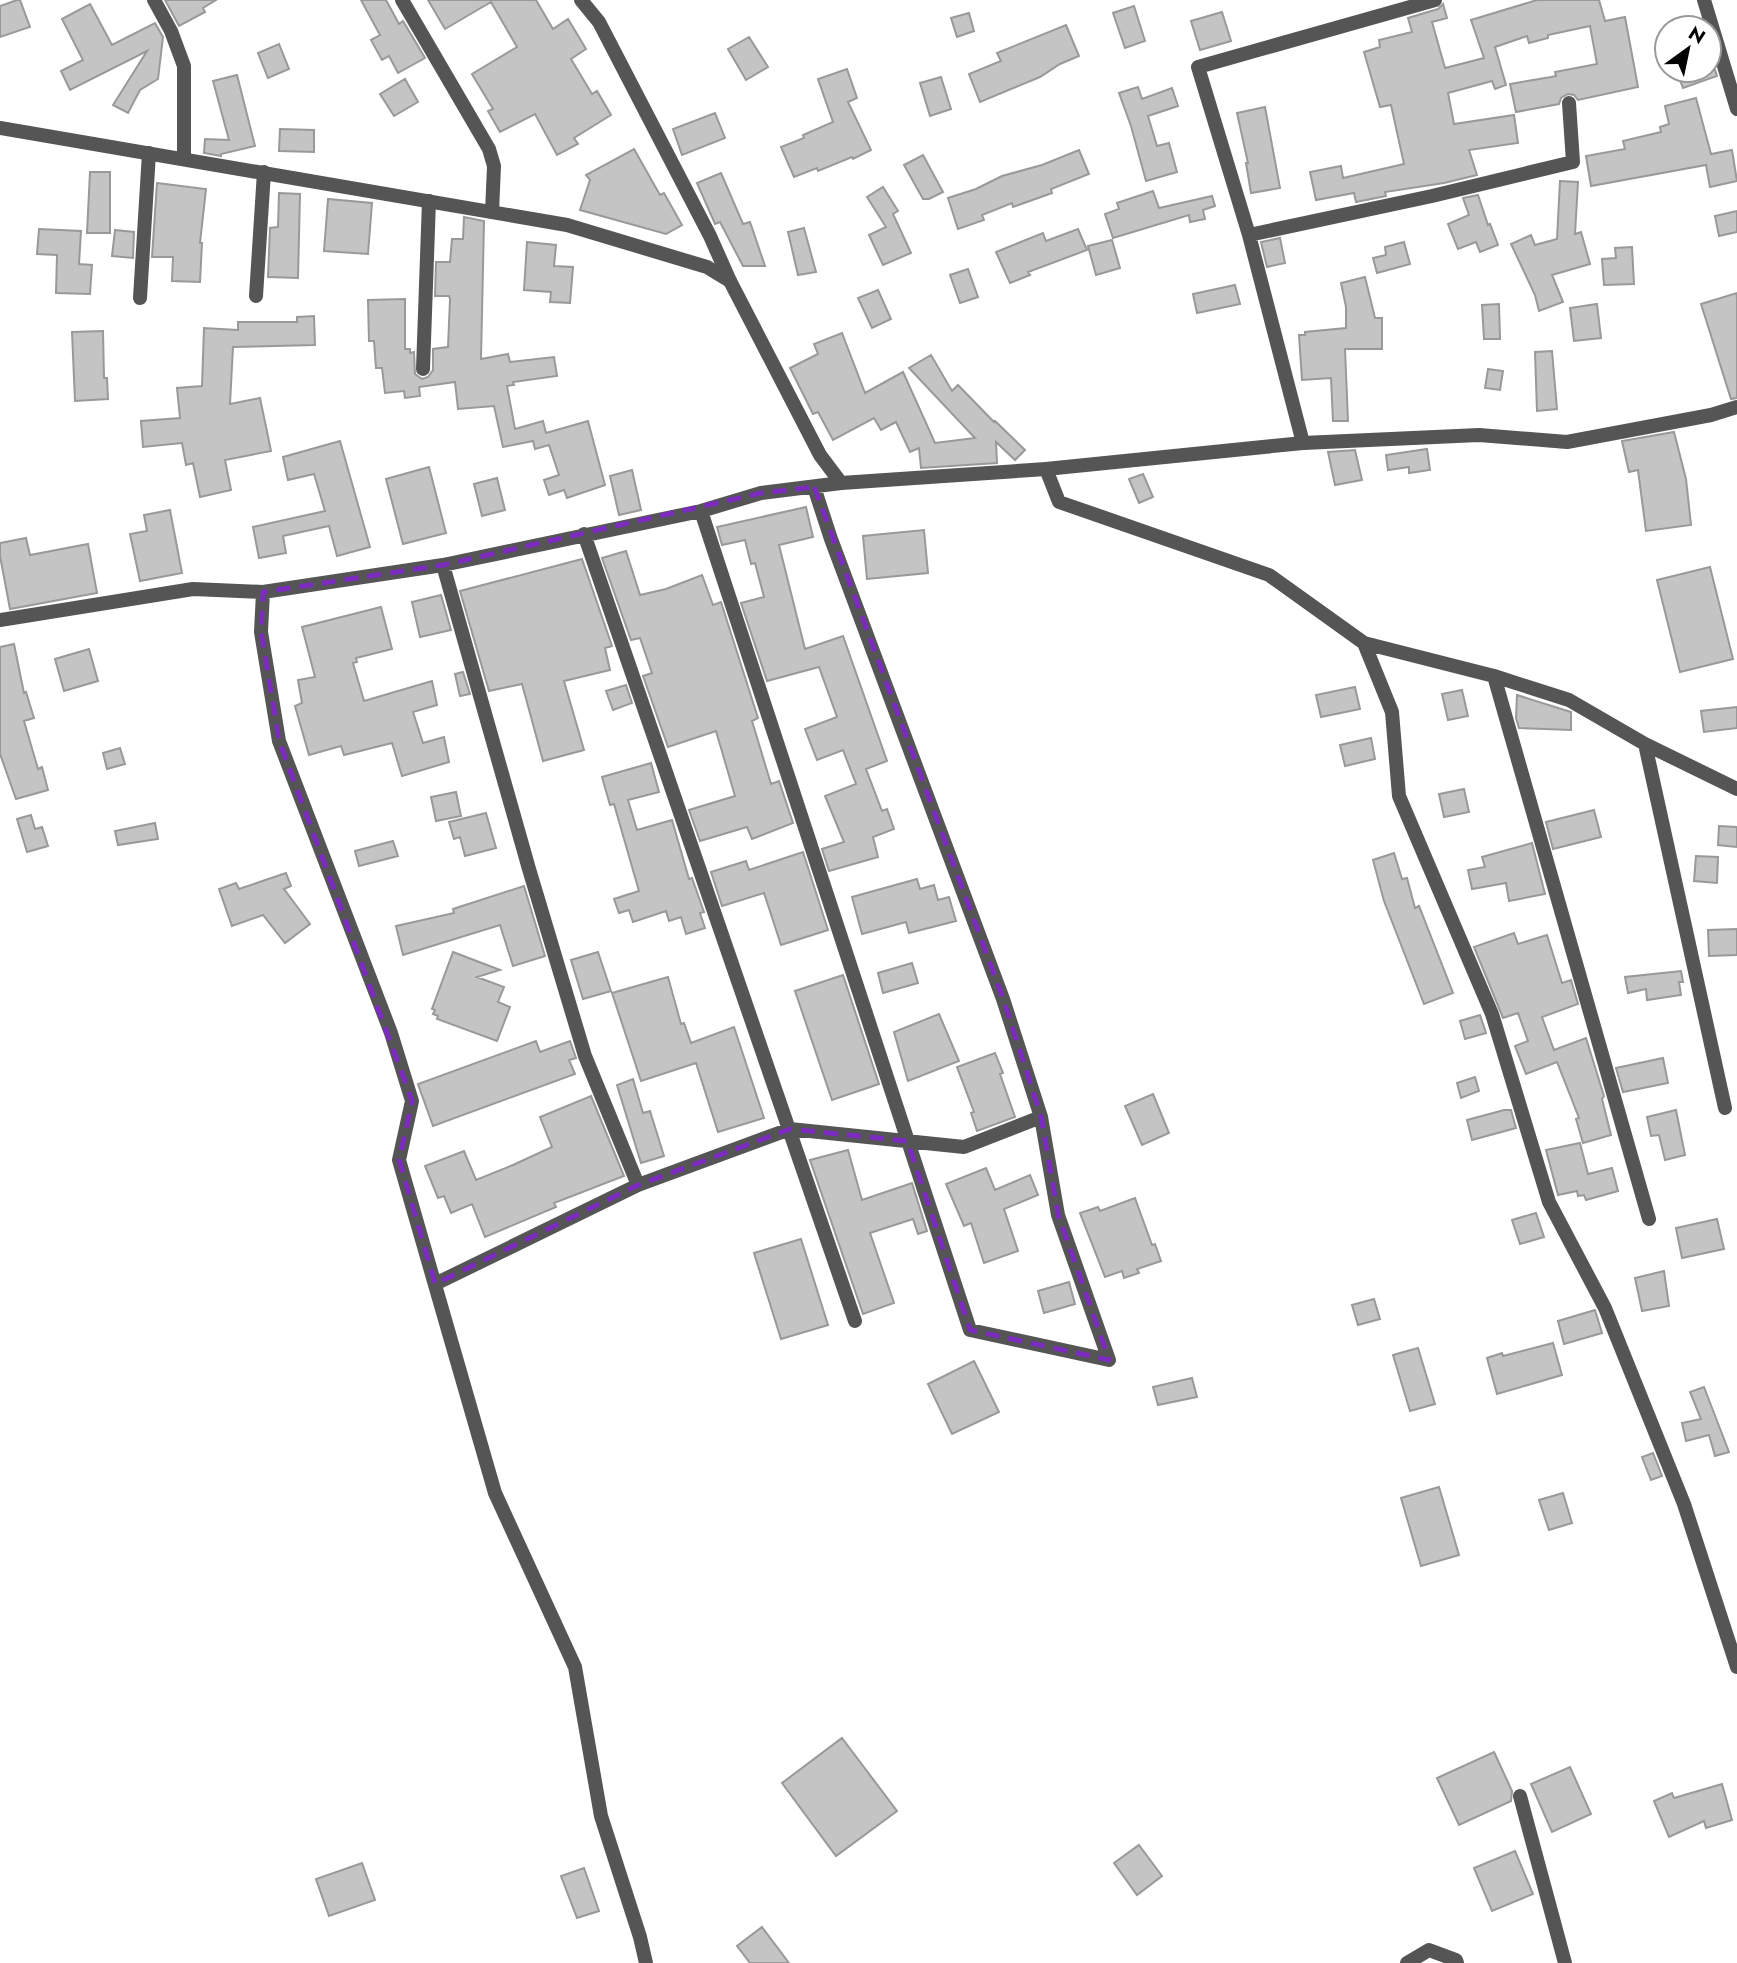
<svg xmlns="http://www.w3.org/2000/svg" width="1737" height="1963" font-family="Jost,sans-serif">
  <rect width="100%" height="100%" fill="#fff"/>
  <path fill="#c4c4c4" stroke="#999" stroke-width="2" d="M17 0H20L30 27 0 37V6Z
    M165 0H216L203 8 205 12 179 26Z
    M361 0H386L399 24 403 21 425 58 398 73 389 56 382 60 371 40 380 35Z
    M428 0H536L553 29 568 19 586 49 571 59 592 94 597 91 611 115 574 138 578 144 557 155 535 114 500 132 488 111 493 109 472 74 517 47 491 2 445 29Z
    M1537 0H1599L1605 21 1625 17 1638 87 1578 100 1574 95 1568 94 1561 98 1559 104 1516 112 1510 84 1551 77 1556 76 1555 72 1597 64 1590 26 1548 35V38L1529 43 1527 36 1495 47 1506 85 1495 89 1492 81 1448 93 1454 124 1514 115 1518 143 1469 150 1477 175 1444 183 1385 192 1386 196 1356 202 1354 193 1316 200 1310 172 1341 166 1343 178 1404 164 1391 105 1380 107 1364 52 1380 47 1379 40 1412 32 1408 18 1438 9 1443 4 1447 18 1432 22 1445 68 1484 58 1471 20Z
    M90 4 112 45 155 23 163 37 158 79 140 90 128 113 113 105 147 51 70 90 61 71 83 60 62 19Z
    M1134 6 1145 41 1125 48 1113 13Z
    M1222 12 1231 41 1200 50 1191 21Z
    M969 13 974 31 957 37 951 18Z
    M1066 25 1079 56 1060 64 1040 77 980 102 969 74 1001 61 997 53Z
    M749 37 768 67 746 80 728 49Z
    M279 44 289 69 268 78 258 53Z
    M847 69 857 98 848 102 871 150 853 159 852 157 818 171 817 168 794 177 781 147 804 138 803 135 833 122 818 79Z
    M1676 70H1715L1717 76 1683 88Z
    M237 75 255 146 221 154V156L204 153 205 139 229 140 213 81Z
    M941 77 951 109 930 116 920 83Z
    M405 79 418 102 394 116 380 94Z
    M1138 87 1142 99 1172 88 1178 106 1148 116 1157 146 1169 143 1177 172 1146 181 1131 126 1119 93Z
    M1696 98 1711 154 1732 150 1737 181 1710 187 1706 165 1591 186 1586 156 1625 149 1623 141 1661 132 1660 127 1669 124 1665 106Z
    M1265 107 1280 188 1251 193 1246 163H1248L1237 113Z
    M715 113 725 138 682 155 673 129Z
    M280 129 314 130V152L279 151Z
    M634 149 660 195 664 193 682 225 666 234 580 210 590 180 586 175Z
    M1079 150 1089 174 1051 189 1052 193 1013 207 1012 203 982 215 984 220 958 229 948 198 976 189 1002 176 1042 165Z
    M923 155 943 192 929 199H923L904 165Z
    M90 172H110V233H87Z
    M721 173 743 224 750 222 765 266H743L720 222 715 224 697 183Z
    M1560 181 1578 182 1575 234 1581 232 1590 264 1552 275 1563 302 1539 311 1535 295 1511 244 1531 235 1535 245 1557 239Z
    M157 183 206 189 200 243H202L200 282 172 281 173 257H152Z
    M883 187 898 211 893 214 911 253 883 265 869 235 886 227 867 197Z
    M1153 191 1159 208 1212 196 1215 206 1203 210 1205 219 1190 222 1189 215 1113 238 1105 214 1119 209 1117 203Z
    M279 193 300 194 298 278 268 277 270 228 278 227Z
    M1478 195 1488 225 1490 224 1498 245 1480 252 1476 242 1458 249 1448 224 1469 215 1463 198Z
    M328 199 372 203 368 254 324 251Z
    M1737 211V232L1719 236 1715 216Z
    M464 217 484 221 481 359 508 354 510 362 554 357 557 376 513 382 514 385 507 386 515 429 543 421 546 433 588 421 605 485 567 498 564 490 549 495 544 480 559 475 549 445 535 449 533 441 503 447 494 406 458 409 455 382 419 387 420 396 405 398 404 391 385 393 382 368H376L374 341H369L368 300 405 299V349H410V353L414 352 415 374 422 379 428 377 433 370V349L448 347 450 299 449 296H435L436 262H450L452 239H463Z
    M804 228 816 272 798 275 788 232Z
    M39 229 81 231 79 264 92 265 90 294 56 293 57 255 37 254Z
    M1078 229 1087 250 1028 272 1030 275 1010 283 996 252 1043 233 1046 241Z
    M115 230 134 232 133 258 112 256Z
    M1280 238 1285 263 1267 267 1261 242Z
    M1112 240 1120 268 1096 275 1088 246Z
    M527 242 556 245 554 266 573 267 570 303 550 302 551 292 524 290Z
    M1404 242 1410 264 1377 273 1373 258 1386 255 1385 247Z
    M1632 247 1634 284 1604 285 1602 259 1616 258 1615 248Z
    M968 269 978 297 960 303 950 275Z
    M1365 277 1375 318H1382V349H1345L1348 421H1333L1331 378 1302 380 1299 335H1305V332L1346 328V307L1341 283Z
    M1235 285 1240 304 1197 313 1193 294Z
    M878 290 891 319 872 328 858 298Z
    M1737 293V398L1731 399 1701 304Z
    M1499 304 1500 339H1484L1482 305Z
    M1597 304 1601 338 1574 341 1570 308Z
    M314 316 315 345 233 347 230 404 260 398 271 451 225 460 231 490 200 497 193 463 186 465 182 443 143 447 141 421 180 418 177 388 202 386 204 328 238 330V322H297V317Z
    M103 331 104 378H107L108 399 75 401 72 332Z
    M842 333 865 393 903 372 935 443 975 438 909 368 931 355 952 391 958 385 994 422 995 421 1025 450 1015 460 996 442 997 463 921 468 919 448 910 452 896 422 881 430 874 418 833 440 818 412 813 414 790 368 818 354 814 344Z
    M1552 351 1557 409 1537 411 1535 352Z
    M1488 369 1503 371 1500 390 1485 388Z
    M1674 432 1686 479 1691 525 1646 531 1638 470 1629 472 1622 441Z
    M340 441 370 547 337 556 329 526 283 536 286 553 259 558 253 527 325 511 314 474 288 480 283 457Z
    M1427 449 1430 470 1409 473V467L1388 470 1386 455Z
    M1355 450 1362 480 1335 485 1328 452Z
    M429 467 446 533 403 544 386 479Z
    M632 470 641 510 619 515 610 476Z
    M1143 474 1153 497 1139 503 1129 479Z
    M497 478 505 510 482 516 474 484Z
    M806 507 813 537 779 545 805 649 843 636 887 761 866 769 882 811 887 809 894 829 873 837 878 857 829 871 822 849 844 842 825 796 856 784 843 750 817 760 805 729 837 717 819 667 767 681 741 603 764 597 755 563 751 564 745 540 722 545 717 527Z
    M170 510 182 573 140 581 130 534 147 531 144 515Z
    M924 530 928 573 867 579 863 536Z
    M26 538 30 555 88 544 97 593 10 609 0 556V543Z
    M626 551 640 595 666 589 702 575 713 605 721 602 758 718 752 721 771 784 779 781 793 823 752 839 747 827 700 841 689 810 735 796 716 731 668 747 643 676 652 673 640 638 631 640 602 558Z
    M582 559 612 646 605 648 610 670 564 681 584 750 543 761 522 684 489 691 460 591Z
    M1710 567 1733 659 1680 672 1657 580Z
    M441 595 451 630 420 637 412 602Z
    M381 607 392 649 356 658 357 662 353 663 364 701 432 681 437 705 413 712 423 743 444 737 449 762 402 776 392 743 344 755 341 746 309 755 295 706 302 703 298 680 315 677 302 627Z
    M14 644 24 693 26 692 34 718 24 721 38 769 42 767 48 790 16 799 0 754V647Z
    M89 649 98 681 64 691 55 659Z
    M463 672 470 694 460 696 455 674Z
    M626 685 632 703 613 710 606 691Z
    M1355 687 1360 709 1321 717 1316 695Z
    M1462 690 1468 716 1448 720 1442 694Z
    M1517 695 1571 712V730L1519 728 1516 718Z
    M1737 707V728L1704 732 1701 711Z
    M1371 738 1375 759 1345 766 1340 745Z
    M120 748 125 764 107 769 103 753Z
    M651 763 659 792 628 800 637 830 672 820 689 879 692 878 704 912 700 913 705 928 686 934 681 917 669 921 666 911 633 922 629 910 619 913 614 899 639 891 614 804 610 805 602 777Z
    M1464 789 1469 812 1444 817 1439 794Z
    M456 792 461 816 436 821 431 797Z
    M1594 810 1601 837 1553 849 1546 822Z
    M486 813 496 848 465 856 460 837 454 839 449 822Z
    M31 815 35 829 42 827 48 846 27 852 17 819Z
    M155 823 158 839 118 845 115 831Z
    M1719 826 1737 827V847L1718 845Z
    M393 841 398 856 359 866 355 851Z
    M1532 843 1545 894 1509 901 1506 883 1472 889 1468 870 1485 867 1482 857Z
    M803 852 828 930 781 945 764 893 722 906 711 872 746 861 749 870Z
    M1394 853 1402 879 1407 878 1415 908 1419 906 1453 993 1424 1004 1384 901 1373 860Z
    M1696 856 1718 857 1717 883 1694 881Z
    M286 873 291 886 284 889 310 924 285 943 263 915 232 926 219 889 236 883 239 889Z
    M917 879 920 889 934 885 938 900 949 897 956 921 909 933 906 922 862 934 852 897Z
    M524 886 545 956 513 966 500 925 403 955 396 926 454 913 453 909Z
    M1737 929V955L1709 956 1708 930Z
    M1514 933 1518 944 1547 935 1562 983 1571 980 1578 1004 1542 1017 1554 1050 1586 1038 1604 1096 1602 1099 1611 1135 1583 1143 1576 1119 1579 1118 1557 1062 1526 1074 1515 1046 1528 1041 1518 1013 1503 1018 1474 947Z
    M453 952 500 970 477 977 504 987 498 1002 510 1007 497 1041 437 1019 438 1016 433 1014 435 1010 432 1009Z
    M598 952 611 991 583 999 571 960Z
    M912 963 918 983 883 993 878 973Z
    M1681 971 1683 982H1679L1681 995 1647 1000 1646 989 1628 993 1625 977Z
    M843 975 879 1084 832 1100 795 991Z
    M668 977 681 1024 684 1023 691 1043 734 1027 764 1118 718 1132 696 1063 641 1081 612 993Z
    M939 1014 959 1061 908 1081 894 1032Z
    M1480 1015 1486 1033 1465 1039 1460 1021Z
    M536 1041 540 1052 570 1041 576 1058 569 1060 575 1074 433 1126 418 1084Z
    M995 1053 1003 1073 1000 1074 1015 1117 977 1131 971 1113 974 1112 957 1067Z
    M1663 1058 1668 1083 1623 1092 1616 1068Z
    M1475 1077 1479 1091 1461 1098 1457 1083Z
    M633 1079 643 1113 650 1111 664 1156 641 1163 617 1085Z
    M1153 1094 1169 1133 1142 1145 1125 1106Z
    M591 1096 624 1176 554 1203 556 1207 485 1237 472 1204 451 1213 444 1196 438 1198 425 1166 464 1151 476 1180 513 1165 552 1147 540 1117Z
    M1504 1110H1511L1516 1128 1472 1140 1467 1120Z
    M1676 1110 1685 1155 1665 1160 1659 1135 1651 1136 1647 1117Z
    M1580 1143 1588 1174 1612 1168 1618 1191 1586 1200 1584 1195 1578 1196 1577 1191 1558 1195 1546 1150Z
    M848 1150 862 1200 912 1183 927 1231 918 1234 913 1219 870 1233 894 1303 863 1314 810 1160Z
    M986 1168 995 1190 1030 1175 1038 1195 1004 1209 1018 1251 984 1263 971 1223 964 1226 946 1184Z
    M1135 1198 1152 1245 1155 1244 1161 1261 1137 1269 1139 1273 1124 1278 1122 1271 1105 1277 1080 1213 1098 1207 1100 1211Z
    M1536 1213 1544 1237 1520 1244 1512 1220Z
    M1717 1219 1724 1249 1682 1258 1676 1228Z
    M801 1239 828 1325 781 1339 754 1253Z
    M1664 1271 1669 1306 1642 1311 1635 1278Z
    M1069 1282 1075 1304 1044 1313 1038 1291Z
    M1374 1299 1380 1319 1358 1325 1352 1305Z
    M1595 1310 1602 1333 1564 1344 1558 1321Z
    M1553 1343 1562 1375 1497 1394 1487 1358 1502 1353 1503 1356Z
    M1418 1348 1435 1404 1410 1411 1393 1355Z
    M974 1361 999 1412 952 1434 928 1384Z
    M1192 1378 1197 1397 1158 1405 1153 1387Z
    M1704 1387 1729 1452 1715 1456 1709 1435 1686 1441 1682 1423 1701 1419 1690 1392Z
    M1653 1453 1662 1476 1651 1480 1642 1457Z
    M1439 1487 1459 1555 1421 1566 1401 1498Z
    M1563 1493 1572 1523 1549 1530 1539 1500Z
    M842 1738 897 1811 836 1856 782 1783Z
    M1494 1752 1512 1791 1511 1801 1459 1825 1437 1778Z
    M1570 1767 1591 1814 1552 1832 1531 1784Z
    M1722 1784 1732 1820 1706 1828 1704 1821 1669 1837 1654 1801 1672 1793 1674 1798Z
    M1139 1845 1162 1876 1137 1895 1114 1863Z
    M1515 1851 1533 1894 1492 1911 1474 1868Z
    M362 1863 375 1900 329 1916 316 1879Z
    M584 1868 599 1911 577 1918 561 1876Z
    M762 1927 789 1963H750L737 1946Z"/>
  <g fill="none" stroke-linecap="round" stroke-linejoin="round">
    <path stroke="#555" stroke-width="14" d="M154 0 171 31 184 66V159
      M402 0 489 149 494 166 492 212
      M581 0 599 22 710 236 730 281
      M1704 0 1737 109
      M1249 235 1432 196 1573 162 1569 103
      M256 296 264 172
      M140 298 149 153
      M423 369 429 201
      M1303 443 1249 235 1198 67 1435 0
      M1046 469 1059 502 1269 575 1364 643 1494 676 1569 700 1645 744 1737 789
      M814 487 831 539 1003 999 1041 1117 1058 1215 1109 1360
      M701 511 970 1330 1109 1360
      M584 534 855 1321
      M443 565 529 869 585 1056 638 1185
      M0 620 193 589 263 592
      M1364 643 1392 712 1399 796 1492 1014 1549 1202 1605 1308 1684 1504 1737 1667
      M1494 676 1649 1219
      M1645 744 1725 1108
      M435 1284 638 1185 790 1129 964 1147 1041 1117
      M1520 1796 1565 1963
      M646 1963 640 1937 601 1816 575 1667 495 1493 399 1160 412 1101 391 1033 279 741 261 632 263 592 443 565 701 511 761 493 841 483
      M1407 1963 1429 1950 1456 1960 1457 1963"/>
    <path stroke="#555" stroke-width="14" d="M0 128 567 225 707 267 730 281 820 455 841 483 1046 469 1303 443 1479 435 1567 442 1711 415 1737 407"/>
  </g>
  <path fill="none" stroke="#7b2cbf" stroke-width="5" stroke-dasharray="14 9" stroke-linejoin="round" d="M814 487 1003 999 1041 1117 1058 1215 1109 1360 970 1330 907 1141 790 1129 638 1185 435 1284 399 1160 412 1101 279 741 261 632 263 592 443 565 761 493Z"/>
  <g transform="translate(1688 49) rotate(33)"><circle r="33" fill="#ffffff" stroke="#999999" stroke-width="2"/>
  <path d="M0-5L12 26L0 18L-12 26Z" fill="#000000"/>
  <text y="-10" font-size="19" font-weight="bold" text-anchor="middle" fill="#000000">N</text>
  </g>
</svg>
